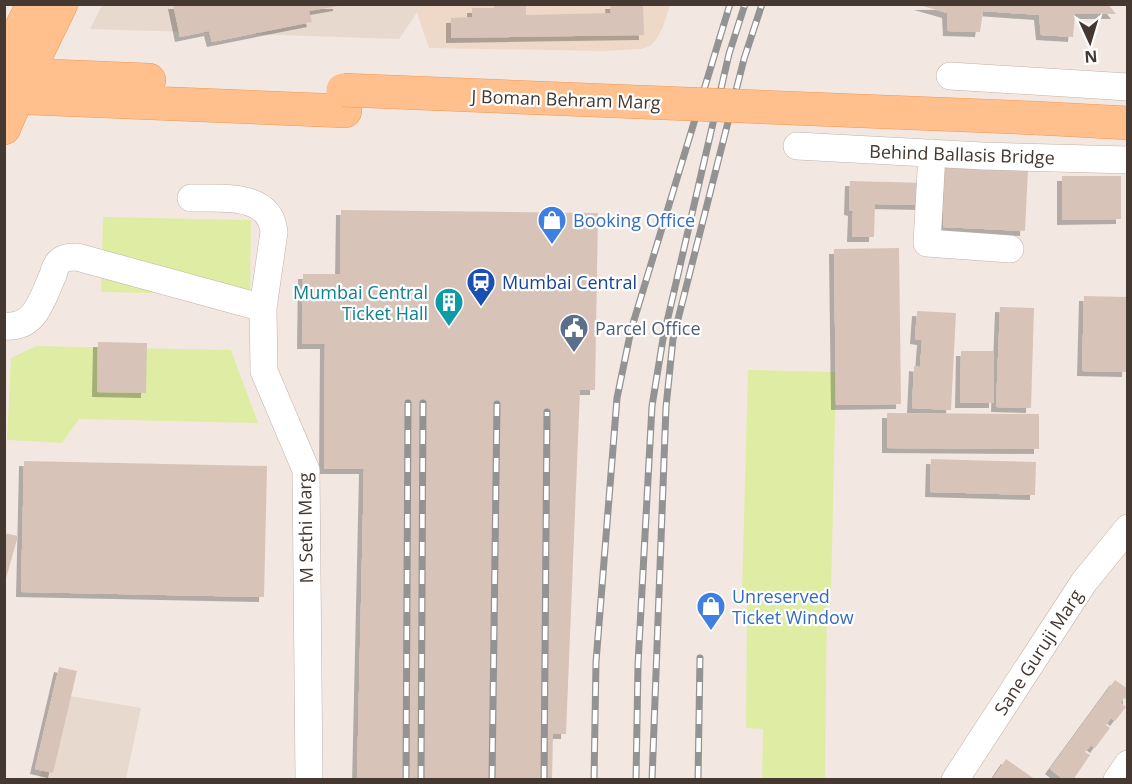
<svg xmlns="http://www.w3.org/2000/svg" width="1132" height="784" font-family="'Open Sans',sans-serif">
  <defs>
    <filter id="shadow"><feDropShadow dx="-5" dy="5" stdDeviation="0" flood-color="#0004"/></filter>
  </defs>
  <rect width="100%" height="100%" fill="#f3e8e1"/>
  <path fill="#e7d9ce" d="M102 5H422L399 39 90 29Z
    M59 694 141 708 126 779 39 780Z"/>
  <path fill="#eed9c9" d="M422 4 670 5 663 27 656 40 650 46 641 49 603 51 429 48 417 13Z"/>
  <path fill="#dfeda4" d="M103 217 251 220 250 295 101 292Z
    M36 346 231 350 258 423 79 419 62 443 7 440 11 358Z
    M748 370 836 372 831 594 742 592Z
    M747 599 827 600 825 779H762L763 729 746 728Z"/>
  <path fill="#d8c3b8" filter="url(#shadow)" d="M173 4H338V6L309 11 312 22 212 42 209 31 180 37Z
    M494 4H526V15L611 13 610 4H643L644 35 451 38V18L472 17V8H494Z
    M1108 4 1116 14H1075L1073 37 1041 35 1039 15 983 11 980 32 948 31 947 13 919 5Z
    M945 166 1028 170 1025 231 943 227Z
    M1062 176H1121V219L1062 220Z
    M850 181 926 183 925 205 875 204 874 237H852L853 211 849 210Z
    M341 210 598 213 595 390H580L566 734H553L552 780H357L364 469H324L325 344H302L303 274H340Z
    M899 248 901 404 836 405 834 249Z
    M1084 296 1128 297 1127 372 1082 371Z
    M1000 307 1034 308 1031 408 996 407Z
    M917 311 956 313 951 410 912 408 914 366 920 367 922 340 915 339Z
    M98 342 147 343 146 393 97 392Z
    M961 351H994V403H960Z
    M887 413 1039 414V449L887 448Z
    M931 459 1036 462 1035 495 930 492Z
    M24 461 267 466 264 597 21 592Z
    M4 533 18 536 5 582 4 581Z
    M59 667 77 671 53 773 35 769Z
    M1115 680 1128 689V700L1124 698 1120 703 1126 707 1115 721 1111 718 1106 725 1110 728 1095 748 1091 745 1085 752 1090 755 1073 780H1064L1050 769Z
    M1006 759 1036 780H992Z"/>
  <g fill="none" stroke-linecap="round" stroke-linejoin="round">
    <g stroke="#c1b1a6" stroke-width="28">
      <path id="minor" d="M950 76 1128 87
        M797 146 983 156 1128 160
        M932 153 927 243 1010 249
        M191 198C221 199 270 192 274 232L263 308
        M4 326C36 329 42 299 53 275 54 271 56 265 59 262 64 257 70 257 77 257L263 308 264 371 306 470 309 780
        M955 780 1084 582 1128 528
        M1117 780 1128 764"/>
    </g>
    <g stroke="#f19651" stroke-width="34">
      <path id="major" d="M4 63 33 4
        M4 74 149 80
        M4 97 345 111
        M1035 118 1128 123
        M4 128 27 74 61 4"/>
    </g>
    <use href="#minor" stroke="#fff" stroke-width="27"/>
    <use href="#major" stroke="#ffc08d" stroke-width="33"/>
    <g stroke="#939393" stroke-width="7">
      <path id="rail" d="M406 780 408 403
        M421 780 423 403
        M492 780 497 404
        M544 780 547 412
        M594 780 596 662 617 398 631 330 730 4
        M636 780 638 664 652 406 663 339 729 54 745 4
        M652 780 666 407 673 339 744 59 762 4
        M698 780 700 658"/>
    </g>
    <use href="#rail" stroke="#fff" stroke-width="4.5" stroke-dasharray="14" stroke-linecap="butt"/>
    <g stroke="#f19651" stroke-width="34" stroke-linecap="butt">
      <path id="major-bridge" d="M343 90 1035 118"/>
    </g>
    <use href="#major-bridge" stroke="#ffc08d" stroke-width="33"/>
  </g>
  <defs>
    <g id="shop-pin" transform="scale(1.5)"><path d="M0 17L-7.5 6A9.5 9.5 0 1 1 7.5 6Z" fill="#3f7fe0" stroke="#fff"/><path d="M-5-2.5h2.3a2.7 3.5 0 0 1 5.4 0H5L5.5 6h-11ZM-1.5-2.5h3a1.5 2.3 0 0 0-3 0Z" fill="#fff"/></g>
    <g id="station-pin" transform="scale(1.5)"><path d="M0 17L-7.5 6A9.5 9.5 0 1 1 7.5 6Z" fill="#1a4fb4" stroke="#fff"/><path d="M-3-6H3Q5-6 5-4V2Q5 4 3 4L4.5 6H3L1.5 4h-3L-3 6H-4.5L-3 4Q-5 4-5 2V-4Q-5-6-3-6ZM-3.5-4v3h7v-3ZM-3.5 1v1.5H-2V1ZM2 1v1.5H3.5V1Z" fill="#fff"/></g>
    <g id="building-pin" transform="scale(1.5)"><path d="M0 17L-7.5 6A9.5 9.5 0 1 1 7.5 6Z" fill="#0f9aa8" stroke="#fff"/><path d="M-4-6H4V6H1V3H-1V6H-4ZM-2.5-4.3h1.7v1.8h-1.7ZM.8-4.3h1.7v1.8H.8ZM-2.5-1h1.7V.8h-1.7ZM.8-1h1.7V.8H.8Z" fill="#fff"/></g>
    <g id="civic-pin" transform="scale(1.5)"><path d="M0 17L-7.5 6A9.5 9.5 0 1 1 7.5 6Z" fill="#5c6f8a" stroke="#fff"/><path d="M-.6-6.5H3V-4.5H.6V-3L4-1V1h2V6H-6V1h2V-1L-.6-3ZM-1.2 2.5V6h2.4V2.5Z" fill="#fff"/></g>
  </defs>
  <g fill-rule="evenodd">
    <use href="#shop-pin" x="552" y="220"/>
    <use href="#station-pin" x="481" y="282"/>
    <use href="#building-pin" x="449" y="302"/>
    <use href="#civic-pin" x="574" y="328"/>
    <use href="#shop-pin" x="711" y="606"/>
  </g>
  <g text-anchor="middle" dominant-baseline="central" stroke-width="4.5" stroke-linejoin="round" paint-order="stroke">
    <g font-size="18" fill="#443831" stroke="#fff">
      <text transform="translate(566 99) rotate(2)">J Boman Behram Marg</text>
      <text transform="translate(962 154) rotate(2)">Behind Ballasis Bridge</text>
      <text transform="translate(305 528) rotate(-91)">M Sethi Marg</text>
      <text transform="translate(1038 652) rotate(-57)">Sane Guruji Marg</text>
    </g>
    <g font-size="18" fill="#366cbe" stroke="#fff" text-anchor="start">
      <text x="573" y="220">Booking Office</text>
      <text x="732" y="596">Unreserved<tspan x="732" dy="21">Ticket Window</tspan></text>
    </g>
    <g font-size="18" fill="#164399" stroke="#fff" text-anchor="start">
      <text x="502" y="282">Mumbai Central</text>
    </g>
    <g font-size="18" fill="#0d838f" stroke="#fff" text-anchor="end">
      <text x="428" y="292">Mumbai Central<tspan x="428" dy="21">Ticket Hall</tspan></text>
    </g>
    <g font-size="18" fill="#4e5e75" stroke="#fff" text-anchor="start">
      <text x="595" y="328">Parcel Office</text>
    </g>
  </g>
  <rect width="1132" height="784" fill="none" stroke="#443831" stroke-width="12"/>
  <g transform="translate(1090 42) rotate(176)" stroke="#ffffff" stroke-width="4.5" paint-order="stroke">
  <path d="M0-4.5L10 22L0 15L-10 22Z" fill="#443831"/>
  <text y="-9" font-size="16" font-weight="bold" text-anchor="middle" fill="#443831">N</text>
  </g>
</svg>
